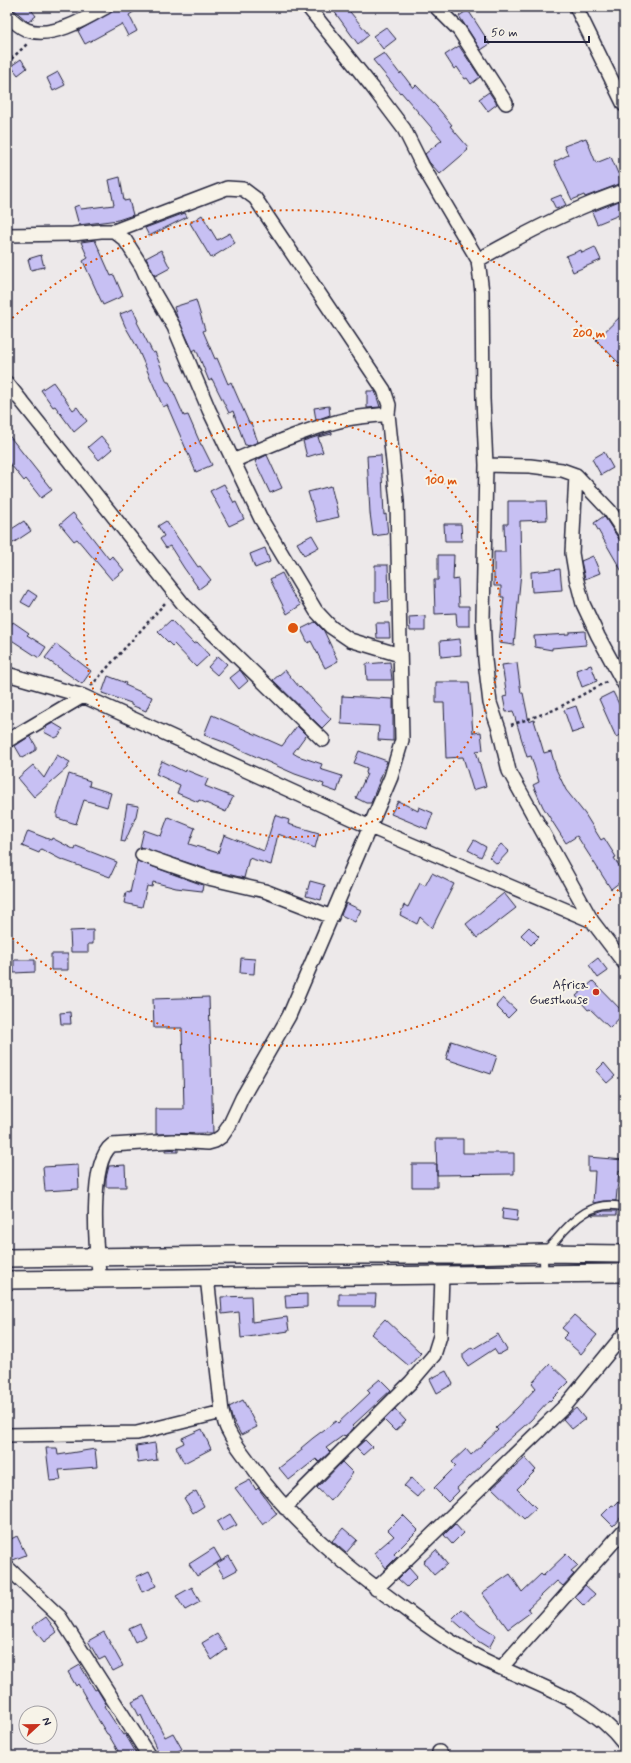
<svg xmlns="http://www.w3.org/2000/svg" width="631" height="1763" font-family="Mynerve,sans-serif">
  <rect width="100%" height="100%" fill="#ede9ea"/>
  <filter id="ink" filterUnits="userSpaceOnUse"><feTurbulence type="fractalNoise" baseFrequency=".025" numOctaves="2"/><feDisplacementMap in="SourceGraphic" scale="8" xChannelSelector="R" yChannelSelector="G"/><feConvolveMatrix kernelMatrix="1 2 1 2 8 2 1 2 1" color-interpolation-filters="sRGB"/></filter>
  <g filter="url(#ink)">
    <path fill="#c7c0f3" stroke="#22223b" d="M11 7H29L36 16 28 22Z
      M120 7H141L129 15 137 31 128 36 122 24 85 44 78 31Z
      M331 7H346L369 35 358 44Z
      M468 10 490 44 481 50 459 16Z
      M386 27 396 39 383 49 373 36Z
      M459 46 480 77 471 84 467 78 465 79 457 67 454 69 445 55Z
      M384 53 400 74 401 72 413 88 416 85 437 107 452 125 450 126 468 147 467 149 468 150 440 174 429 162 425 154 442 140 401 92 400 93 373 60Z
      M21 59 27 68 18 75 11 66Z
      M58 72 65 85 53 91 47 78Z
      M489 92 497 104 488 111 479 99Z
      M586 138 596 163 611 157 622 183 585 197 584 195 572 200 554 162 568 155 564 146Z
      M120 177 124 201 129 200 133 215 118 220 79 225 74 207 79 205 81 209 114 205 109 180Z
      M561 195 566 205 556 209 551 199Z
      M624 199V213L597 224 592 212Z
      M185 213 187 217 149 236 145 228Z
      M202 215 217 240 230 233 235 243 211 258 190 223Z
      M95 240 111 276 114 275 123 296 103 305 83 261 88 258 81 242Z
      M595 247 601 260 573 272 566 256 581 250 582 253Z
      M161 250 170 268 155 276 146 258Z
      M41 255 44 267 31 270 28 259Z
      M196 300 205 330 203 331 215 359 217 358 228 384 231 382 249 423H251L258 442 248 446 247 445H245L233 411 229 413 212 379 209 381 196 349 193 351 177 317 174 307Z
      M133 309 138 321 137 322 153 353 155 352 167 382H169L184 416 188 415 201 445H202L212 465 196 472 167 405 163 407 137 347 125 326 120 314Z
      M624 313V368L596 340Z
      M53 382 73 410 77 407 87 421 74 432 55 406 53 407 41 390Z
      M367 391H375L380 407 367 408Z
      M329 406 330 415 316 420 314 408Z
      M332 432V434L318 437 323 452 307 457 303 441Z
      M7 433 52 490 41 498 26 479 24 481 7 460Z
      M101 436 112 449 99 460 88 447Z
      M604 452 613 468 601 475 592 459Z
      M267 455 282 488 270 493 255 461Z
      M381 455 384 515 386 514 388 534 373 536 370 513 367 456Z
      M224 484 234 503 236 502 244 519 229 526 210 491Z
      M331 486 339 517 317 522 308 492Z
      M508 501H546L547 520 520 521 521 572 514 645 499 643 504 597H501V586H494V552H505L504 524H508Z
      M73 513 109 559 112 556 124 570 112 580 77 539 74 541 60 524Z
      M604 516 624 547V575L594 523Z
      M24 521 31 531 7 547V532Z
      M166 521 198 567 200 566 211 580 199 589 184 568 170 546 166 548 160 539 164 536 158 526Z
      M444 524H461L462 541H445Z
      M312 535 319 547 304 555 297 543Z
      M265 548 270 562 255 568 250 554Z
      M438 555H454L453 580 458 579 459 606H469V626H457L456 613 435 614 434 580H438Z
      M593 556 600 573 585 579 581 561Z
      M375 565H388L389 601 375 602Z
      M560 569 562 590 532 592 531 572Z
      M282 573 292 593 301 605 287 614 270 579Z
      M28 590 37 596 30 607 21 602Z
      M425 616V631H410L409 617Z
      M171 620 194 644 197 642 209 655 196 667 174 644 172 646 158 632Z
      M13 622 29 633 27 635 46 647 39 658 7 637V631Z
      M315 622 324 631 338 661 325 668 311 641 308 643 301 629Z
      M376 623H389L390 638H377Z
      M585 631 586 645 552 648V650L535 647 534 636 569 634V632Z
      M460 639 461 655 441 657 440 641Z
      M56 644 91 671 82 684 45 658Z
      M218 656 227 664 217 675 208 667Z
      M390 662 392 680H367L366 664Z
      M517 663 521 693H523L529 722 534 720 544 753 551 751 556 769 566 790 585 814 601 840 604 838 616 857 614 858 624 873V879L611 889 577 836 566 843 543 807 533 785 539 782 531 756 527 757 513 711 506 712 503 697 507 696 502 665Z
      M591 665 597 681 582 687 576 670Z
      M240 670 248 681 239 689 230 678Z
      M285 670 299 687 300 686 331 719 322 728 273 680Z
      M108 676 126 683 125 685 152 697 146 711 131 705V703L102 693Z
      M436 682H469L473 733 481 732 483 750 476 751 486 786 473 790 463 757 446 758 444 703H436Z
      M613 692 624 714V733L616 737 599 699Z
      M342 696 393 699V741L378 740 379 726 341 724Z
      M576 706 584 729 572 733 564 710Z
      M212 715 282 746 297 726 306 735 293 753 298 756 322 764 320 769 342 776 337 792 323 787 324 784 295 774 221 741 204 735Z
      M53 723 63 729 59 736 55 738 44 732 47 726Z
      M30 736 36 746V750L22 758 15 746Z
      M359 751 387 761 371 803H366L356 798 367 774 366 773 367 768 354 763Z
      M57 755 70 762 67 768 34 797 18 778 33 765 44 778Z
      M162 761 185 772 186 770 208 779 205 786 233 797 226 812 199 800 198 802 177 793 180 785 156 774Z
      M69 774 90 781 89 786 111 793 107 807 84 800 76 824 57 818V813Z
      M398 801 418 811 419 807 433 813 427 829 391 814Z
      M127 804 138 806 136 816 125 842 121 841Z
      M275 815 289 820 288 824 319 833 315 848 278 834 271 865 249 858 244 878 210 870 140 847 144 830 161 836 168 817 195 828 189 844 218 853 224 835 264 851Z
      M28 831 51 840 52 838 75 850 76 846 117 862 110 877 60 859 41 849 39 853 22 846Z
      M474 840 486 847 481 857 468 850Z
      M501 844 509 851 497 864 489 857Z
      M137 861 203 885 202 891 176 888 153 882 152 887 147 886 142 907 124 903 126 892 130 893Z
      M432 873 454 884 432 928 420 917 417 924 400 915 404 905 408 907 420 883 425 886Z
      M310 881 325 885 321 900 306 896Z
      M504 893 516 908 477 938 466 924Z
      M346 903 361 910 355 922 341 915Z
      M529 927 539 937 531 945 521 935Z
      M93 930V944H88V952H71L70 931Z
      M51 954H68V970H51Z
      M241 958 255 959 254 974 240 973Z
      M598 958 608 971 598 978 589 965Z
      M14 960H35V972L14 973Z
      M593 981 624 1013 610 1028 590 1009 588 1010 576 996Z
      M209 997 213 1133 156 1134V1109H184L182 1028H154L153 999Z
      M503 998 516 1010 508 1018 496 1006Z
      M70 1012 71 1024H61L60 1013Z
      M451 1041 497 1056 491 1074 446 1059Z
      M604 1063 615 1076 607 1083 596 1071Z
      M436 1139H463V1153H514V1174L437 1175Z
      M178 1149V1152H165V1150Z
      M588 1157 624 1160V1171H619L616 1201H603L593 1203 595 1171H588Z
      M412 1164H437V1187H412Z
      M78 1165 79 1189 45 1191 43 1167Z
      M125 1165 126 1187H106V1178L109 1166Z
      M503 1208 518 1210 517 1221 502 1219Z
      M604 1211H617V1215H592Z
      M307 1294V1307L286 1308 285 1295Z
      M339 1294H376L375 1306H339Z
      M251 1296 252 1322 287 1317 289 1331 241 1338 239 1312 222 1314 221 1297Z
      M574 1315 597 1335 581 1354 563 1338 568 1333 562 1328Z
      M385 1319 421 1353 409 1366 371 1334Z
      M498 1334 507 1350 498 1355 494 1349 468 1366 463 1358V1354L472 1347 473 1349Z
      M550 1364 569 1382 550 1401 549 1400 531 1420 480 1465 481 1466 457 1488 459 1491 448 1502 434 1488 456 1466 452 1462 466 1449 471 1455 498 1430 496 1428 517 1408 536 1388 532 1383Z
      M446 1371 453 1384 437 1393 430 1379Z
      M380 1379 391 1390 352 1426 354 1428 345 1436 344 1435 326 1448 330 1452 319 1462 316 1459 289 1480 279 1468 302 1450 301 1448 313 1438 336 1421 338 1423 370 1393 367 1390Z
      M243 1400 257 1427 241 1435 232 1418 229 1407Z
      M576 1408 585 1419 572 1429 563 1419Z
      M395 1409 406 1421 395 1431 384 1420Z
      M202 1429 211 1449 184 1463 176 1447 184 1443 182 1438Z
      M365 1440 372 1447 363 1455 356 1448Z
      M155 1443 157 1460 138 1463 136 1446Z
      M46 1448H57L58 1455 95 1449 97 1467 59 1470 61 1480 50 1481Z
      M525 1458 536 1470 517 1489 536 1508 524 1519 492 1488Z
      M342 1462 353 1473 331 1501 317 1488Z
      M411 1478 424 1489 417 1497 404 1486Z
      M250 1480 256 1490 258 1488 277 1514 263 1525 235 1488Z
      M196 1491 204 1506 193 1513 184 1498Z
      M624 1496V1514L613 1526 602 1515 612 1505 614 1506Z
      M230 1514 237 1525 223 1532 217 1522Z
      M403 1515 418 1530 394 1554 397 1557 386 1568 374 1553 394 1536 388 1530Z
      M455 1524 463 1533 452 1544 444 1535Z
      M343 1528 357 1540 346 1553 332 1541Z
      M17 1536 26 1555 13 1560 7 1548V1541Z
      M214 1548 221 1560 197 1576 189 1564Z
      M436 1550 447 1564 434 1575 423 1562Z
      M566 1554 578 1566 571 1572 574 1574 563 1586 557 1581 528 1608 531 1612 508 1629 482 1593 510 1574 522 1592 541 1574 543 1576Z
      M229 1556 237 1570 224 1577 216 1564Z
      M409 1568 417 1577 407 1587 398 1579Z
      M149 1571 156 1586 142 1592 136 1577Z
      M585 1585 595 1594 584 1606 575 1597Z
      M192 1587 200 1602 185 1610 176 1596Z
      M462 1609 480 1625 496 1635 489 1648 476 1640 452 1619Z
      M46 1617 57 1632 44 1642 32 1627Z
      M140 1624 146 1636 135 1642 129 1629Z
      M104 1632 123 1666 113 1671 105 1657 99 1660 88 1641Z
      M217 1634 227 1649 212 1660 202 1643Z
      M80 1665 95 1690 97 1689 106 1704 104 1706 123 1735 125 1734 138 1756H121L108 1734H107L99 1721 78 1684 76 1686 68 1672Z
      M144 1696 165 1737 173 1733 182 1749 169 1756H160L141 1715 139 1716 132 1702Z"/>
    <g fill="none" stroke-linecap="round" stroke-linejoin="round">
      <g stroke="#22223b" stroke-width="10">
        <path id="service" d="M544 1273C544 1267 543 1260 544 1255 545 1250 552 1244 556 1240 573 1219 594 1199 624 1207"/>
      </g>
      <g stroke="#22223b" stroke-width="16">
        <path id="minor" d="M308 7 373 88 404 129 422 165 478 260 482 292 483 399 486 465 483 618 485 660 490 703 499 729 509 771 592 921 624 963
          M436 7 459 30 506 103
          M576 7 624 105
          M7 14C12 20 20 27 27 30 52 39 85 19 106 7
          M7 235 73 234 101 231H114L125 240 142 267 153 291 174 327 209 410 261 519 316 611 331 627 350 640 400 655
          M478 260C525 233 573 208 624 191
          M7 383 184 605 323 740
          M233 461C271 445 308 428 348 419 361 416 375 416 388 414
          M486 465 530 466 562 470 576 475 610 511 624 532
          M576 475 572 553 576 577 583 604 598 636 624 684
          M7 674 83 696 370 827 592 921
          M7 741 83 696
          M142 855 208 878 265 891 332 917
          M207 1277 222 1412C224 1419 225 1426 229 1432 234 1443 242 1452 249 1462 290 1521 345 1565 402 1607 427 1626 452 1644 480 1658 529 1683 590 1698 624 1744
          M100 1279C96 1253 88 1162 112 1145L173 1141 208 1143 215 1141 222 1136 229 1126 242 1098 289 1016 391 777 402 740 397 501 388 414 389 405 384 390 255 198 243 189 227 188 114 231
          M7 1435 137 1433 222 1412
          M285 1508 411 1382 434 1355 440 1336 442 1275
          M7 1567 60 1617 149 1756
          M376 1589 566 1405 624 1334
          M501 1668 624 1530
          M439 1752 442 1756"/>
      </g>
      <g stroke="#22223b" stroke-width="20">
        <path id="tertiary" d="M7 1258 238 1255H462L544 1253 624 1254
          M7 1280 624 1273"/>
      </g>
      <path stroke="#22223b" stroke-width="2.5" stroke-dasharray="3 3" stroke-linecap="butt" d="M7 63 27 44
        M91 686 166 602
        M511 725 554 710 608 681"/>
      <use href="#service" stroke="#f7f3e8" stroke-width="7"/>
      <use href="#minor" stroke="#f7f3e8" stroke-width="13"/>
      <use href="#tertiary" stroke="#f7f3e8" stroke-width="17"/>
    </g>
  </g>
  <g fill="none" stroke="#de560e" stroke-width="2" stroke-dasharray="2 4">
    <circle cx="293" cy="628" r="209"/>
    <path d="M622 885A418 418 0 0 1 8 934M8 322A418 418 0 0 1 622 371"/>
  </g>
  <circle fill="#c8321e" stroke="#f7f3e8" stroke-width="1.5" cx="596" cy="992" r="4"/>
  <g text-anchor="middle" dominant-baseline="central" stroke-width="4" stroke-linejoin="round" paint-order="stroke">
    <g font-size="13" fill="#22223b" stroke="#f7f3e8" text-anchor="end">
      <text x="588" y="985">Africa<tspan x="588" dy="15">Guesthouse</tspan></text>
    </g>
  </g>
  <circle cx="293" cy="628" r="6" fill="#de560e" stroke="#f7f3e8" stroke-width="2"/>
  <g font-size="12" text-anchor="middle" font-weight="bold" fill="#de560e" stroke="#f7f3e8" stroke-width="4" stroke-linejoin="round" paint-order="stroke">
    <text x="589" y="337">200 m</text>
    <text x="441" y="484">100 m</text>
  </g>
  <rect width="631" height="1763" fill="none" stroke="#f7f3e8" stroke-width="24"/>
  <rect x="12" y="12" width="607" height="1739" fill="none" stroke="#22223b" stroke-width="1.5" filter="url(#ink)"/>
  <g transform="translate(38 1725) rotate(68)"><circle r="19" fill="#f7f3e8" stroke="#a29fa3"/>
  <path d="M0-3L7 15L0 10L-7 15Z" fill="#c8321e"/>
  <text y="-6" font-size="11" font-weight="bold" text-anchor="middle" fill="#22223b">N</text>
  </g>
  <path d="M485 36v6h104v-6" fill="none" stroke="#22223b" stroke-width="2"/>
  <text x="491" y="36" font-size="12" fill="#22223b" stroke="#f7f3e8" stroke-width="3" paint-order="stroke">50 m</text>
</svg>
